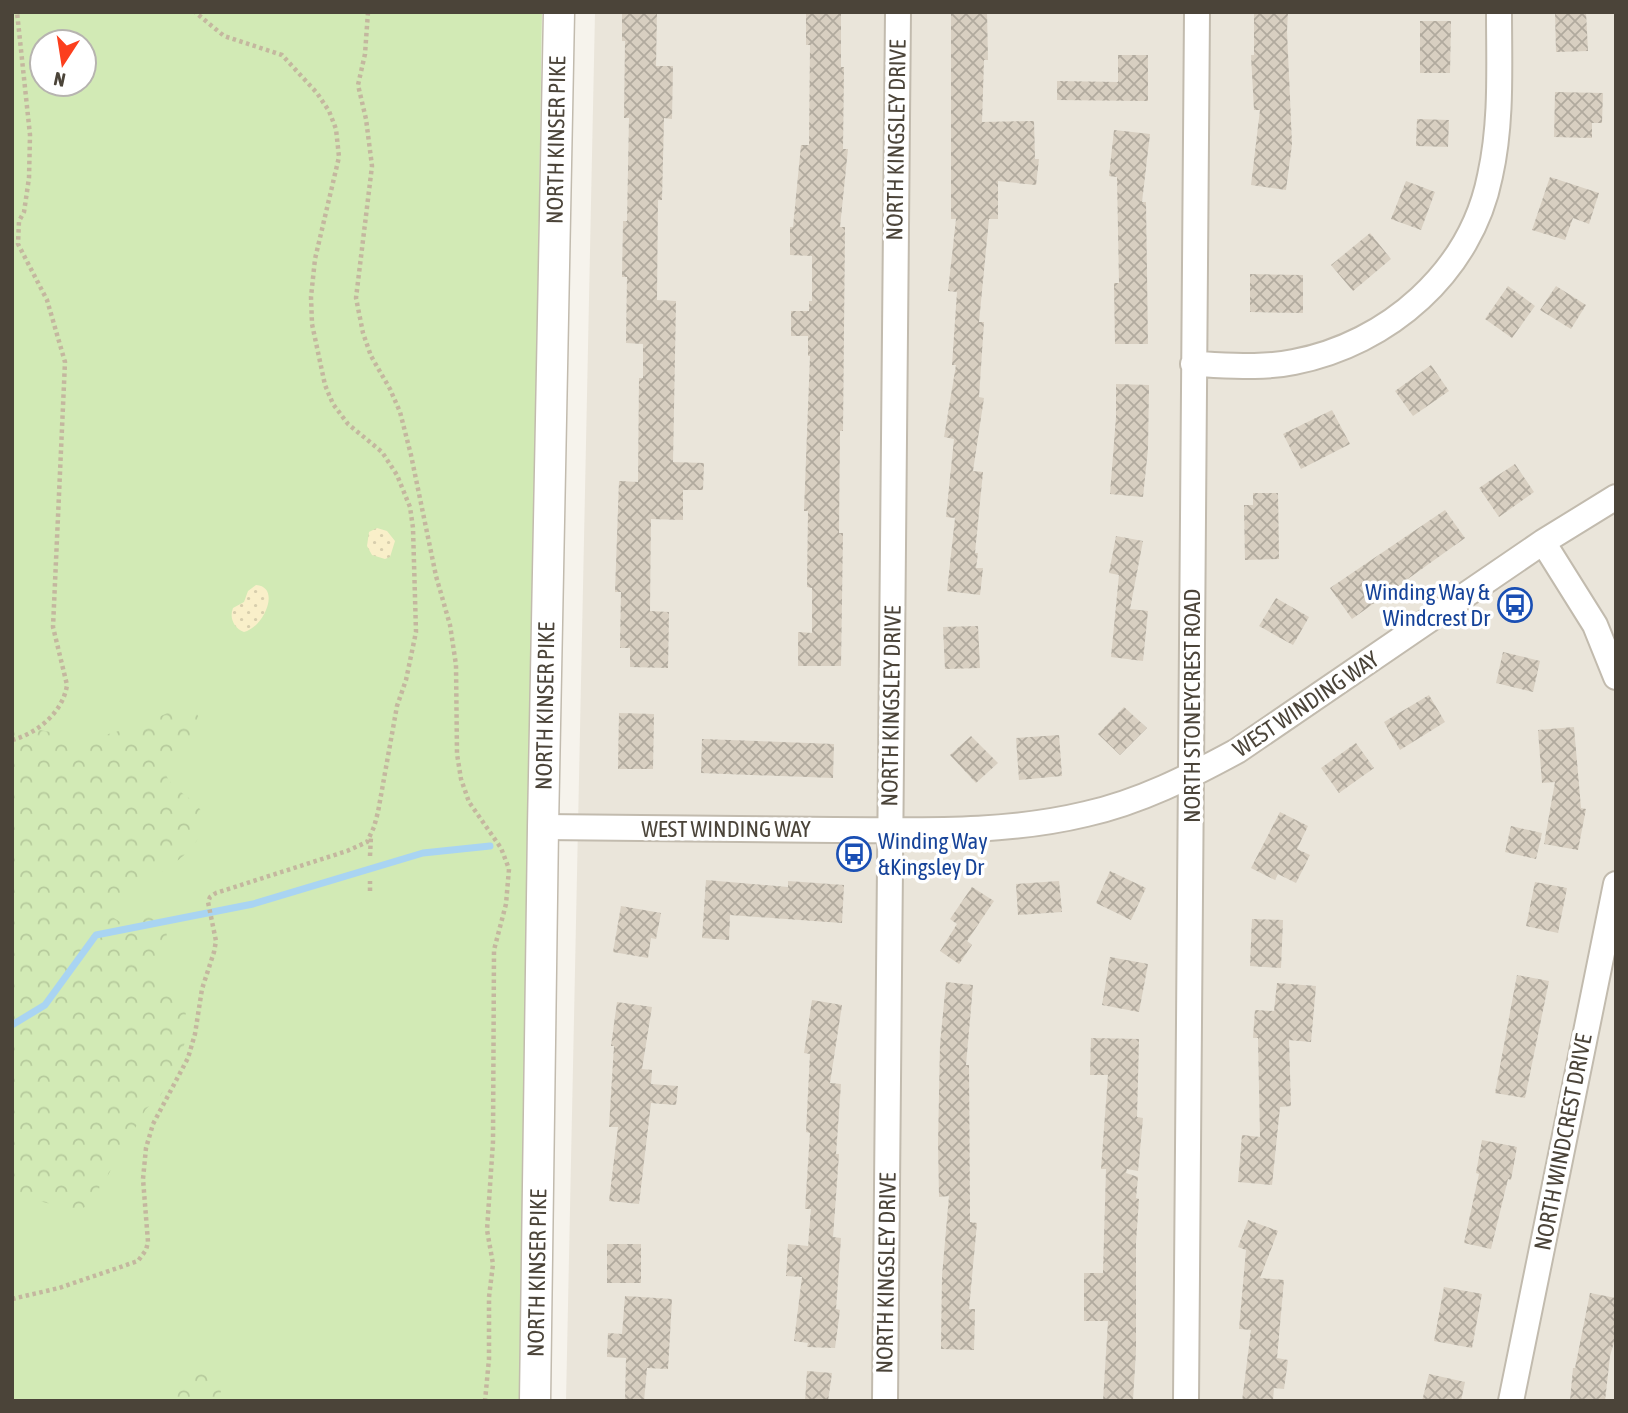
<svg xmlns="http://www.w3.org/2000/svg" width="1628" height="1413" font-family="'Asap Condensed',sans-serif">
  <defs>
    <pattern id="forest-crowns" width="20" height="18" patternUnits="userSpaceOnUse" patternTransform="scale(1.75)"><rect width="20" height="18" fill="#d2eab5"/><path d="M2 6a3 3 0 1 1 6 0M12 15a3 3 0 1 1 6 0" fill="none" stroke="#b6ca9c"/></pattern>
    <pattern id="sand-dots" width="8" height="8" patternUnits="userSpaceOnUse" patternTransform="scale(1.75)"><rect width="8" height="8" fill="#f9efc9"/><path d="M2 2h.1M6 6h.1" fill="none" stroke="#d7cead" stroke-width="1.8" stroke-linecap="round"/></pattern>
    <pattern id="building-cross-hatch" width="8" height="8" patternUnits="userSpaceOnUse" patternTransform="scale(1.75)"><rect width="8" height="8" fill="#d8cfc1"/><path d="M0 0l8 8M0 8l8-8" fill="none" stroke="#b1aa9e"/></pattern>
  </defs>
  <rect width="100%" height="100%" fill="#f6f3ec"/>
  <path fill="#eae5da" d="M595 12H1616V1401H566Z"/>
  <path fill="#d2eab5" fill-rule="evenodd" d="M12 12H542L521 1401H12ZM42 42H84V84H42Z"/>
  <path fill="url(#forest-crowns)" d="M178 708 195 710 201 722C199 726 196 732 193 735 183 745 166 751 165 767 163 794 215 799 202 831 195 849 172 867 156 875 148 878 138 880 131 885 121 891 115 906 111 916L120 922 134 914H158C175 940 164 947 155 972L185 1002 187 1036 176 1070 159 1098 146 1109 108 1175 100 1184 97 1200 78 1211 12 1194V727H26L88 740 146 723Z
    M204 1369 217 1375 222 1385 219 1401H158L169 1385Z"/>
  <path fill="url(#sand-dots)" d="M377 528 387 531 395 541 390 557 385 559 372 555 367 546 369 532Z
    M256 585C282 587 263 628 244 632 234 628 229 618 233 608L244 602 248 591Z"/>
  <g fill="none" stroke-linecap="round" stroke-linejoin="round">
    <path stroke="#a9d4f2" stroke-width="7" d="M12 1025 45 1005 96 935 253 904 423 853 490 846"/>
  </g>
  <path fill="url(#building-cross-hatch)" d="M622 12H657L656 66H673L672 119 664 118 662 200H658L657 300 676 301 673 462 704 463 703 490H683V520L651 519 650 611 669 612 668 668 630 667V648H620L621 592H615L619 481 638 482 639 378H643V344L626 343 627 277H622L623 221H627L629 118H624L625 41H622Z
    M806 12H841V67H844L843 149H848L840 227H845L843 431H840L839 533H843L841 666H798V632L812 633V588L807 587 808 511H804L810 356H808V336H791V311H809V301H812V256L790 255V227H793L801 145H809L810 45H806Z
    M951 12H987L988 60H984L982 122 1034 121 1035 159H1039L1036 185 998 181V219H989L979 322H984L979 397 984 398 973 471 983 472 975 553H978L976 568H983L980 595 947 591 955 518 946 517 954 439 944 437 956 365H952L957 292 948 291 956 219H951Z
    M1254 12H1288L1287 31 1292 144 1286 190 1251 185 1260 110H1254L1251 55H1254Z
    M1586 12 1588 51 1556 52 1555 13Z
    M1420 21H1451L1450 73H1420Z
    M1118 55H1148V101L1057 100V81L1118 82Z
    M1555 92 1603 93 1602 123H1592V138L1554 137Z
    M1417 119 1449 120 1448 147 1416 146Z
    M1114 130 1150 134 1142 202H1146L1148 344H1115L1114 283H1119L1117 177 1109 176Z
    M1550 177 1599 193 1589 224 1573 218 1565 240 1532 230Z
    M1406 181 1435 192 1421 230 1391 219Z
    M1370 233 1391 259 1353 291 1331 265Z
    M1250 274 1303 275V313L1250 312Z
    M1508 286 1535 306 1512 338 1485 319Z
    M1556 286 1586 305 1571 329 1540 310Z
    M1431 365 1449 391 1413 416 1395 391Z
    M1116 384 1149 385 1148 449 1143 497 1110 494 1116 417Z
    M1332 410 1350 444 1301 469 1283 434Z
    M1515 464 1534 492 1499 517 1479 488Z
    M1253 493H1278L1279 559 1245 560 1244 505H1253Z
    M1445 510 1465 538 1352 619 1330 588Z
    M1116 536 1143 541 1130 609 1148 611 1143 661 1111 657 1119 575 1109 573Z
    M1276 598 1309 617 1293 645 1259 626Z
    M978 626 980 668 945 669 943 627Z
    M1503 652 1540 661 1533 692 1496 683Z
    M1429 695 1445 722 1400 750 1384 722Z
    M1124 707 1147 728 1120 755 1098 734Z
    M619 713 654 714 653 769H618Z
    M1574 727 1581 808 1586 809 1578 850 1544 844 1555 782 1542 783 1538 730Z
    M1059 735 1062 776 1019 780 1016 738Z
    M971 736 998 763 976 783 950 755Z
    M702 739 834 744 833 778 701 773Z
    M1356 743 1374 768 1339 793 1321 768Z
    M1280 812 1308 826 1297 849 1310 855 1296 883 1278 874 1275 880 1251 868Z
    M1511 826 1542 833 1536 859 1505 852Z
    M1110 871 1146 888 1131 920 1096 903Z
    M706 880 788 887V881L844 885 842 923 730 915 729 940 702 938Z
    M1059 881 1062 912 1018 915 1016 884Z
    M1535 882 1567 888 1558 933 1526 926Z
    M972 887 994 901 967 941 972 945 959 964 940 951 957 924 950 919Z
    M621 906 661 913 656 939 651 938 648 958 613 952Z
    M1252 919 1283 920 1281 968 1250 966Z
    M1110 957 1148 964 1139 1012 1102 1005Z
    M1517 975 1549 981 1525 1098 1495 1093Z
    M946 982 973 985 966 1065H969L970 1222 977 1223 969 1309H975L974 1350 941 1349 942 1276 949 1196 939 1197 938 1144 940 1045Z
    M1277 983 1316 986 1311 1042 1289 1040 1291 1106 1280 1107 1272 1185 1238 1182 1242 1135 1260 1137 1258 1038H1253L1255 1010 1274 1011Z
    M812 1000 842 1005 830 1083 841 1084 836 1154H839L833 1237 841 1238 836 1309 840 1310 835 1348 807 1347 808 1343 794 1341 802 1277 786 1276 788 1244 808 1246 811 1209H805L810 1133 806 1132 810 1054 804 1053Z
    M617 1002 652 1007 642 1069 652 1070 651 1084 678 1086 676 1105 651 1103 639 1204 609 1201 618 1127H609L614 1046H611Z
    M1091 1038 1139 1039 1137 1117 1143 1118 1138 1171 1127 1169 1126 1173 1138 1177 1136 1198 1139 1199 1136 1242V1350L1133 1401H1103L1108 1321H1084V1273H1103L1106 1169H1101L1108 1075H1090Z
    M1482 1140 1517 1147 1511 1180 1508 1179 1491 1249 1464 1243 1479 1174 1476 1173Z
    M1248 1220 1278 1231 1260 1278 1284 1280 1277 1358 1288 1360 1284 1389 1274 1388 1273 1401H1242L1251 1330 1239 1329 1246 1250 1238 1247Z
    M607 1244H641V1283H607Z
    M1444 1287 1482 1294 1472 1348 1434 1341Z
    M1590 1293 1616 1298V1335L1610 1356 1605 1401H1570L1573 1368H1575Z
    M625 1296 672 1299 668 1369 647 1368 644 1401H625L626 1358 607 1357 608 1333 622 1334Z
    M807 1371 832 1373 828 1401H805Z
    M1429 1374 1465 1382 1461 1401H1422Z"/>
  <g fill="none" stroke-linecap="round" stroke-linejoin="round">
    <g stroke="#c2bbae" stroke-width="28">
      <path id="minor" d="M1193 364C1226 365 1261 369 1294 362 1388 344 1471 272 1490 176 1502 122 1499 67 1499 12
        M1543 542 1595 625 1616 677
        M543 827C640 828 737 829 834 830 919 830 1003 834 1086 814 1140 802 1189 777 1237 751L1543 542 1616 497
        M885 1401 898 12
        M1186 1401 1197 12
        M1511 1401 1616 884"/>
    </g>
    <g stroke="#c2bbae" stroke-width="33">
      <path id="tertiary" d="M535 1401 543 827 559 12"/>
    </g>
    <path stroke="#c4b79f" stroke-width="4.5" stroke-dasharray="3.5 3.5" stroke-linecap="butt" d="M368 12 365 54 358 85 366 119 372 166 356 298 363 333 371 356 390 389 400 412 411 455 436 576 450 625 456 665 457 754 461 779 469 802 501 848 509 869 506 904 494 950 493 1142 487 1230 493 1264 489 1297V1359L485 1401
      M12 740C38 733 63 712 67 685L53 627 65 362 47 300 18 244 19 221 24 212 29 178 30 135 17 12
      M370 856 371 836
      M370 891V881
      M12 1299 59 1288 138 1261 146 1250 148 1242 143 1179 146 1148 153 1124 188 1058 195 1034 202 989 214 952 216 941 208 902 210 897 216 893 347 851 367 842 374 827 378 812 397 706 406 680 416 632 413 528 410 507 397 475 382 452 348 424 333 404 325 385 312 324 311 297 315 259 339 157 336 129 329 111 317 93 282 55 224 36 195 12"/>
    <use href="#minor" stroke="#fff" stroke-width="24"/>
    <use href="#tertiary" stroke="#fff" stroke-width="30"/>
  </g>
  <defs>
    <g id="bus-ring" transform="scale(1.75)"><circle r="9.5" fill="#fff" stroke="#1a4fb4" stroke-width="1.5"/><path d="M-5-6H5V4H4V6H2V4H-2V6H-4V4H-5ZM-3.5-4V0h7V-4ZM-3.5 1.2v1.5H-2V1.2ZM2 1.2v1.5H3.5V1.2Z" fill="#1a4fb4"/></g>
  </defs>
  <g fill-rule="evenodd">
    <use href="#bus-ring" x="1515" y="605"/>
    <use href="#bus-ring" x="854" y="854"/>
  </g>
  <g text-anchor="middle" dominant-baseline="central" stroke-width="7" stroke-linejoin="round" paint-order="stroke">
    <g font-size="23" fill="#4b4439" stroke="#fff">
      <text transform="translate(556 140) rotate(-89)">NORTH KINSER PIKE</text>
      <text transform="translate(896 140) rotate(-89)">NORTH KINGSLEY DRIVE</text>
      <text transform="translate(1306 704) rotate(-34)">WEST WINDING WAY</text>
      <text transform="translate(545 706) rotate(-89)">NORTH KINSER PIKE</text>
      <text transform="translate(891 706) rotate(-89)">NORTH KINGSLEY DRIVE</text>
      <text transform="translate(1192 706) rotate(-90)">NORTH STONEYCREST ROAD</text>
      <text x="726" y="829">WEST WINDING WAY</text>
      <text transform="translate(1563 1142) rotate(-79)">NORTH WINDCREST DRIVE</text>
      <text transform="translate(537 1273) rotate(-89)">NORTH KINSER PIKE</text>
      <text transform="translate(886 1273) rotate(-89)">NORTH KINGSLEY DRIVE</text>
    </g>
    <g font-size="23" fill="#164399" stroke="#fff" text-anchor="end">
      <text x="1490" y="592">Winding Way &amp;<tspan x="1490" dy="26">Windcrest Dr</tspan></text>
      <text x="878" y="841" text-anchor="start">Winding Way<tspan x="878" dy="26">&amp;Kingsley Dr</tspan></text>
    </g>
  </g>
  <rect width="1628" height="1413" fill="none" stroke="#4b4439" stroke-width="28"/>
  <g transform="translate(63 63) rotate(192)"><circle r="33" fill="#ffffff" stroke="#b7b4b0" stroke-width="2"/>
  <path d="M0-5L12 26L0 18L-12 26Z" fill="#fc3f1d"/>
  <text y="-10" font-size="19" font-weight="bold" text-anchor="middle" fill="#4b4439">N</text>
  </g>
</svg>
